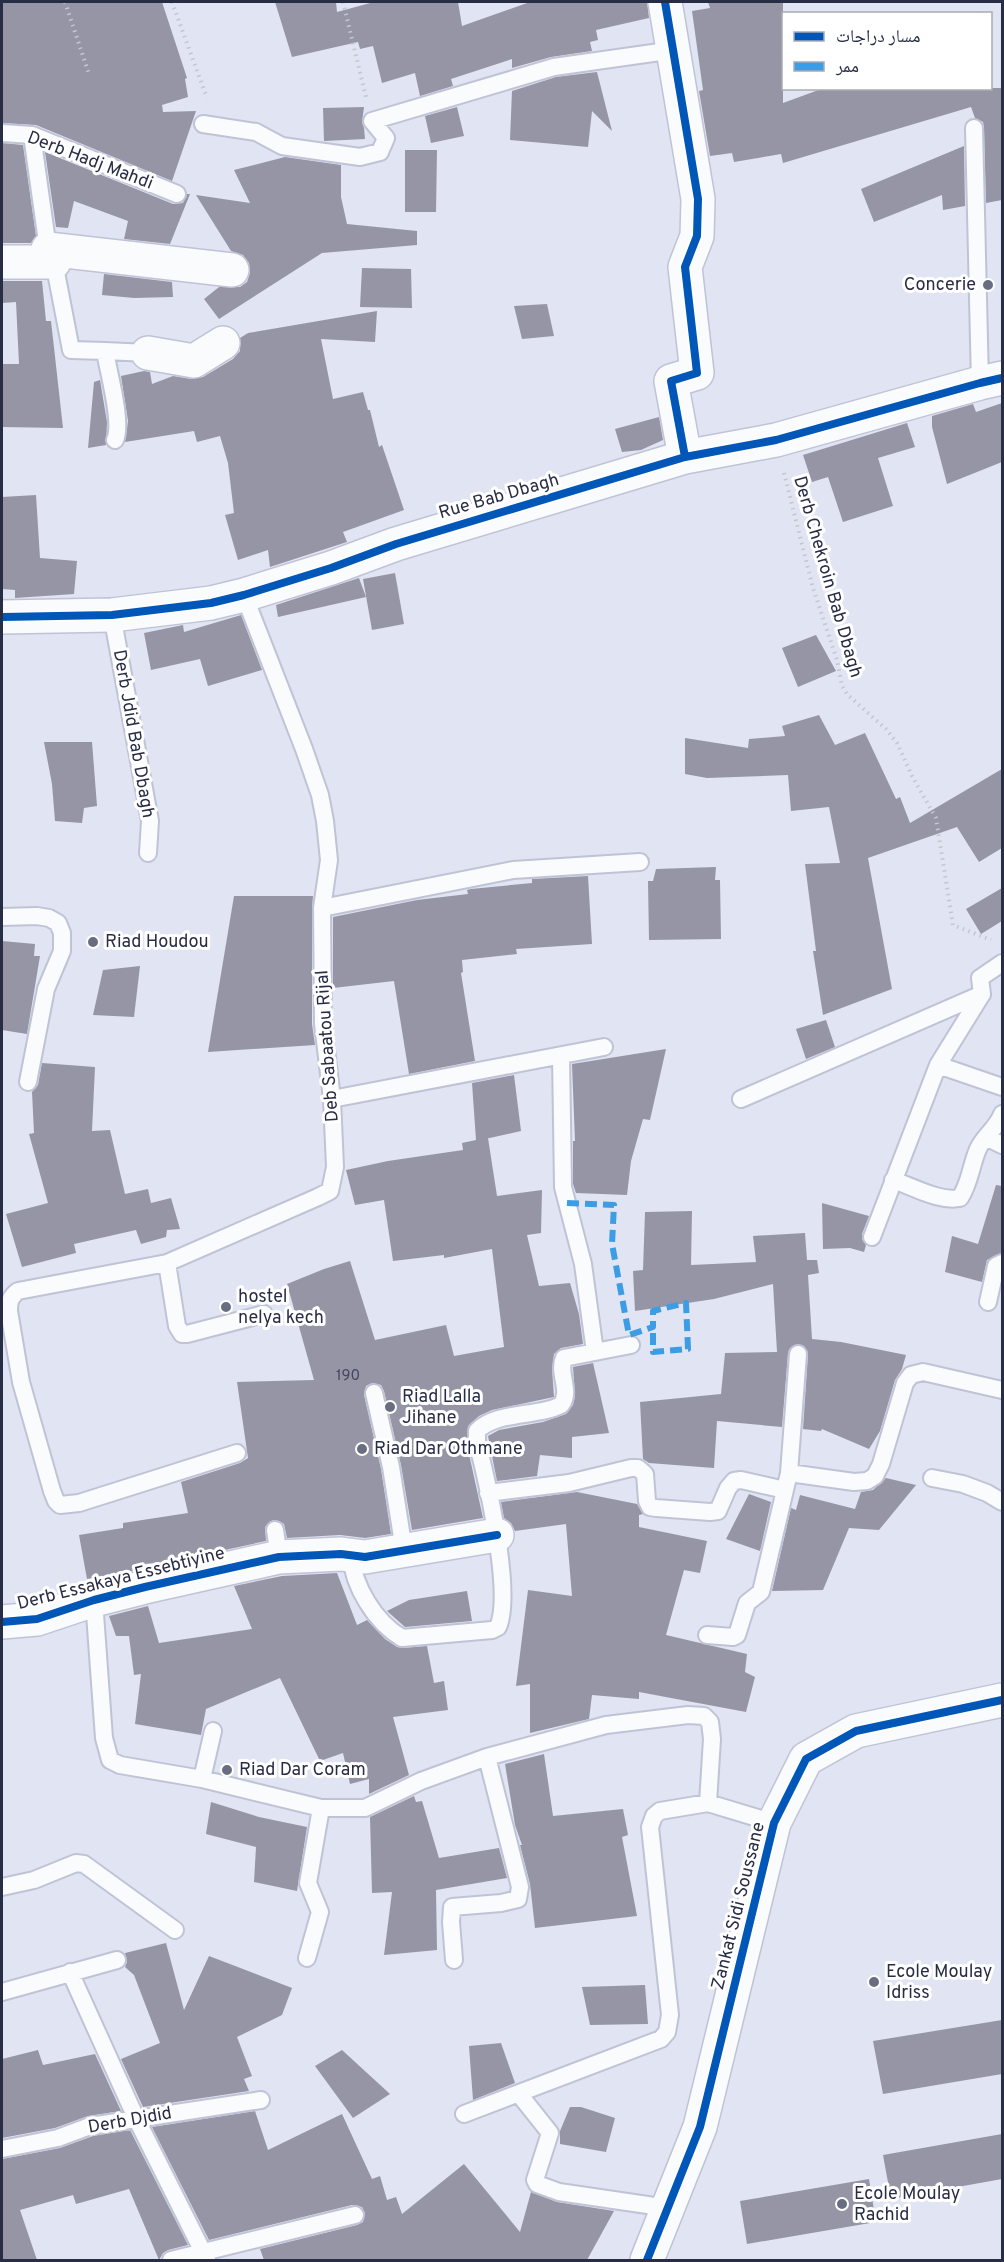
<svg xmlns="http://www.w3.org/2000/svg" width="1004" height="2262" font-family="Overpass,'Noto Naskh Arabic',sans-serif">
  <rect width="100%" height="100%" fill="#e1e4f2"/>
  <path fill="#9695a6" d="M2 2H162L187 78 185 79 188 97 162 105 163 112 196 111 172 181 36 125 2 123Z
    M275 2H336L337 12 374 2H458L462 26 530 2H647L649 18 596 30 598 40 590 42 592 51 551 57 512 68V59L451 79 453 86 420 96 415 73 382 83 373 46 360 49 358 42 292 57Z
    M708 2H783V103L824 88H1002V200L986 203 984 127 983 122 975 118 971 107 783 163 781 154 734 162 732 153 710 156 699 91 703 90 692 11 710 8Z
    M597 72 612 131 592 111 588 147 510 140 512 91 556 77Z
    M364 107 362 122 364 128 365 139 324 141 323 108Z
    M457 107 464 136 431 143 425 116Z
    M2 143 23 145 36 236 31 243H2Z
    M964 146 965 206 943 210 942 195 874 222 861 189Z
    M405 150H437L436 212H405Z
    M45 152 173 204 183 203 187 194H190L170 244 124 239 128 221 74 201 68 228 56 227Z
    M285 157 341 165V197L347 224 417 231V245L322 253 219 319 204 299 219 287H240L247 282 250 273 249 263 243 255 231 251 196 195 250 203 234 170Z
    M362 268 411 269 412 308 360 307Z
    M104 274 172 282 173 297 134 298 102 295Z
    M2 281H42L46 321H51L63 428 2 427V364H19L16 302 2 303Z
    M547 304 554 336 522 339 514 306Z
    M377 311 375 342 321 339 333 399 363 392 368 410H370L379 447 382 445 404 510 343 532 347 542 270 567 268 550 238 560 225 515 234 513 228 463 220 436 197 442 194 431 125 442 128 421 121 376 144 371 150 372 152 384 173 376 191 379 203 377 233 359 240 351V338L248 333Z
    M100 380 107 422 106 445 88 448 94 382Z
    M1002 403V462L947 484 932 427V416L973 404 976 412Z
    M659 417 663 440 641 450 622 452 615 429Z
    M907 423 915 447 878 458 893 506 843 522 828 477 812 482 803 455Z
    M36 495 40 558 77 561 74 594 15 598V590L2 589V497Z
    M395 573 404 624 372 630 363 579Z
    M359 578 366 597 278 617 276 605Z
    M241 615 262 670 208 686 200 659 151 670 144 633 183 625 184 632Z
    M816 635 836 671 798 687 782 648Z
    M819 715 835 745 865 733 896 799 900 797 910 823 1002 769V848L979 862 957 827 868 858 892 989 823 1015 813 951H816L805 864 840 863 829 807 791 811 788 775 707 778 685 774V738L748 748 749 739 785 736 782 726Z
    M44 742H92L97 806 84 808 82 823 55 821 52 784Z
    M716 867 715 880H720L721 939 649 940 648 881H653L656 869Z
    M588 876 592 944 516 949 517 954 462 960 463 972 461 973 475 1061 409 1074 394 981 333 988V917L417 900 468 894 467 890 471 889 532 883V879Z
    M1002 888V921L981 934 966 909Z
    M234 896H313L312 908V1024L315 1045 208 1052Z
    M2 941 35 944 34 956H40L27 1034 2 1030Z
    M140 966 134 1017 93 1015 103 970Z
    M826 1020 835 1047 806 1059 796 1029Z
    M666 1049 650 1120 643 1119 631 1161 627 1195 576 1193 573 1184V1141H575L572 1064Z
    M42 1063 95 1067 92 1131 110 1130 125 1194 148 1189 151 1203 171 1198 180 1229 167 1230 166 1237 141 1244 136 1230 74 1244 76 1253 22 1267 6 1214 48 1203 29 1134 34 1133 32 1092 38 1085Z
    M514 1075 521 1131 485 1139 488 1138 497 1196 542 1190 541 1233 527 1235 539 1286 570 1283 579 1314 583 1344 561 1348 554 1354 552 1369 554 1397 492 1410 479 1416 468 1426 467 1445 483 1518 412 1530 401 1465 384 1391 381 1385 372 1383 366 1386 364 1395 381 1469 391 1534 365 1538 340 1535 287 1538 284 1524 279 1521 273 1520 265 1527 266 1541 174 1561 144 1564V1566L136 1567 137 1570 97 1580 96 1578 87 1579 79 1535 123 1528V1523L188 1513 181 1482 240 1463 248 1458 237 1382 314 1380 287 1284 324 1269 350 1261 375 1340 446 1325 454 1356 504 1347 492 1249 444 1258V1255L393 1261 384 1200 355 1205 346 1170 388 1161 463 1150 462 1143 476 1140 472 1083Z
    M996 1185 1002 1186V1253L987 1260 982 1282 945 1272 952 1236 978 1244Z
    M822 1203 869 1216 862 1234V1239L866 1245 864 1252 850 1248 823 1249Z
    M692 1211 691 1265 756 1262 753 1236 805 1233 807 1260H817L819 1273 808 1275 812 1339 841 1342 906 1355 902 1369 895 1380 880 1431 869 1449 822 1429 821 1431 803 1429 808 1354 804 1346 798 1344 790 1348 788 1353 782 1427 717 1421 714 1468 649 1463 643 1459 640 1402 721 1394 725 1353 777 1352 773 1284 714 1299 635 1311 633 1271 643 1270 645 1212Z
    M593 1363 609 1433 572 1437V1458L540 1455 537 1476 497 1481 488 1436 499 1430 543 1422 566 1414 573 1405 575 1396 573 1367Z
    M886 1478 916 1485 879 1530 849 1528 823 1590 772 1591 791 1508 796 1510 800 1495 855 1509 861 1492 873 1490Z
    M577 1492 637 1504 643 1514 639 1515V1527L707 1541 700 1573 684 1570 666 1635 747 1654 745 1672 755 1677 746 1712 639 1692V1699L592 1695 589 1719 530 1733V1684L516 1686 528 1590 572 1596 566 1524 515 1531 511 1523 504 1518 501 1502Z
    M749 1494 771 1502 760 1551 726 1539Z
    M337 1573 357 1625 367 1620 385 1639 397 1647 403 1648 427 1646 434 1683 444 1681 448 1710 393 1717 409 1775 369 1794V1779L350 1784 343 1753 320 1761 280 1678 206 1709 201 1735 135 1724 141 1674 134 1675 129 1636H116L109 1616 148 1606 159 1643 252 1629 234 1586 282 1576Z
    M467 1591 472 1621 405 1627 387 1611 409 1600Z
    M544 1754 553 1816 623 1809 628 1835 622 1837 637 1916 535 1928 530 1884 520 1845H522L515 1825 505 1764Z
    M414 1796 416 1802 422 1801 439 1858 499 1848 507 1878 436 1890 437 1950 384 1955 392 1892 372 1893 370 1817Z
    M211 1802 259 1817 307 1827 297 1891 254 1882 256 1847 206 1834Z
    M166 1943 184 2010 209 1956 292 1988 282 2015 237 2037 252 2076 244 2079 249 2091 143 2107 121 2059 160 2043 134 1975 125 1967 127 1962 125 1953Z
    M645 1985 648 2024 590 2025 582 1987Z
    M1002 2020V2074L883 2094 873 2041Z
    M501 2043 515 2083 473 2100 469 2046Z
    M38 2050 43 2065 95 2054 121 2111 88 2116 55 2128 2 2138V2059Z
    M342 2050 390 2094 353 2118 315 2066Z
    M570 2107H581L615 2118 606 2152 560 2144V2131Z
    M255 2111 268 2150 342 2114 372 2179 380 2176 387 2200 396 2197 402 2214 464 2164 520 2232 531 2192 557 2202 614 2211 587 2260H264L260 2249 357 2225 363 2222 365 2213 362 2207 352 2205 209 2240 152 2127Z
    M130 2130 188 2245 168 2250 163 2253 159 2260 129 2189 76 2204 73 2195 20 2210 37 2260H2V2159L60 2148 93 2136Z
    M1002 2134V2179L891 2199 883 2155Z
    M869 2179 876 2222 747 2244 740 2201Z"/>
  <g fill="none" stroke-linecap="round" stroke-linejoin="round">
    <g stroke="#bfc3d6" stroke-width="20">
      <path id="service" d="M203 124 256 132 282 146 360 157 380 152 386 138 372 121 554 67 674 50
        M974 128 980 383
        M2 133 32 135 177 194
        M32 135 48 249 54 262 71 350 105 351C108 371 123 423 115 440
        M105 351 148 353
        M112 615 150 821 148 853
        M322 908 513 870 640 862
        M2 917 37 916 49 918 58 923 62 933V951L46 989 28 1082
        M561 1056 563 1187 583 1264 595 1352
        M938 1065 1002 1087
        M332 1099 604 1047
        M741 1099 982 994 980 978 1002 963
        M986 1137 1002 1145
        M893 1180C914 1187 939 1202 960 1198 970 1183 971 1165 978 1149 984 1136 997 1128 1002 1114
        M872 1237 938 1065 982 994
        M167 1263 177 1326 182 1334H187L264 1314
        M988 1302 996 1266 1002 1263
        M374 1393 391 1467 404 1550
        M237 1453 79 1503 60 1505 56 1501 52 1491 21 1382 9 1311C9 1302 10 1297 18 1291L167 1263 318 1197 330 1191 335 1167 332 1099 323 1024 322 908 329 860 325 821 320 795 304 749 244 595
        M789 1473 854 1482 867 1481 875 1476 881 1464 905 1383 911 1375 923 1372 1002 1390
        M932 1478 963 1484 987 1493 1002 1502
        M488 1493 569 1483 631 1468H638L645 1474 647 1501 650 1507 656 1508 710 1512 718 1511 728 1488 734 1481 741 1480 785 1490
        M275 1530 279 1557
        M351 1555C353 1586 375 1622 402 1638L492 1630 498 1627C513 1594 487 1480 477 1442V1431C496 1411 538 1417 561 1405 572 1391 557 1373 564 1358L631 1345
        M94 1600 104 1738 110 1760 120 1765 202 1779 321 1808H365L421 1781 487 1757 606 1725 688 1715 704 1716 710 1722 712 1739 708 1803
        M707 1635 733 1637 737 1635 747 1603 761 1592 789 1473 798 1354
        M202 1779 213 1731
        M2 1887 34 1880 76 1863 84 1864 175 1930
        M307 1958 320 1912 308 1883 321 1808
        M454 1960 451 1922 452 1907 501 1903 518 1899 520 1887 487 1757
        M70 1972 136 2118 207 2260
        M2 1992 117 1960
        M519 2094 550 2133 535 2180 537 2184 559 2192 668 2208
        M464 2114 661 2039 667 2032 670 2015 650 1827 654 1816 660 1811 708 1803 774 1823
        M2 2149 58 2138 90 2126 261 2100
        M171 2260 355 2215"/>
    </g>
    <g stroke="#bfc3d6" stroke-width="36">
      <path id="minor" d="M665 2 698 199 697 236 685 267 697 373 671 381 685 457
        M48 249 232 270
        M2 262H54
        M148 353 194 361 223 343
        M2 617 112 615 211 603 244 595 331 568 396 544 685 457 776 440 980 383 1002 378
        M2 1622 37 1619 94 1600 145 1587 279 1557 341 1554 365 1557 497 1535
        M647 2260 700 2127 774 1823 806 1759 856 1731 1002 1700"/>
    </g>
    <path stroke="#c4c7ce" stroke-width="4" stroke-dasharray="1.5 4.5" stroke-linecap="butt" d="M65 2 89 74
      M172 2 207 98
      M343 2 366 97
      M784 473 813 588 837 660 842 686 847 694 886 729 897 743 913 778 936 818 953 925 991 940"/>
    <use href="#service" stroke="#fafbfd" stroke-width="16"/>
    <use href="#minor" stroke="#fafbfd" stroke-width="33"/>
    <path stroke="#3d9de4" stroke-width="6" stroke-dasharray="12 6" stroke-linecap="butt" d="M567 1203 614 1205 612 1244 629 1335 653 1327V1311L686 1303 688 1349 653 1352V1327"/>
    <g stroke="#fff" stroke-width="11">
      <path id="cycleway" d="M665 2 698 199 697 236 685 267 697 373 671 381 685 457
        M2 617 112 615 211 603 244 595 331 568 396 544 685 457 776 440 980 383 1002 378
        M2 1622 37 1619 94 1600 145 1587 279 1557 341 1554 365 1557 497 1535
        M647 2260 700 2127 774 1823 806 1759 856 1731 1002 1700"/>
    </g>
    <use href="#cycleway" stroke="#0057b8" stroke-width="8"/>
  </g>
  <g fill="#696d82" stroke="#fff" stroke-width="2">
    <circle cx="988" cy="285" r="6"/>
    <circle cx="93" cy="942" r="6"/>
    <circle cx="226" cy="1307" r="6"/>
    <circle cx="390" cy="1407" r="6"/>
    <circle cx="362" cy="1449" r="6"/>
    <circle cx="227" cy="1770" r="6"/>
    <circle cx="874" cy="1982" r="6"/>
    <circle cx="842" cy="2204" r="6"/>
  </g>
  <g text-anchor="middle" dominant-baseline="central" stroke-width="6" stroke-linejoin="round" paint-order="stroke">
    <g font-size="15" fill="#44475e">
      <text x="348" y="1376">190</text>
    </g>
    <g font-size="18" fill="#282d46" stroke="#fff">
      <text transform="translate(90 161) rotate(21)">Derb Hadj Mahdi</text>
      <text transform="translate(499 497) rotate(-16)">Rue Bab Dbagh</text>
      <text transform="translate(827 577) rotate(74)">Derb Chekroin Bab Dbagh</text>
      <text transform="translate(133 734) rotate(80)">Derb Jdid Bab Dbagh</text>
      <text transform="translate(328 1046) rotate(-94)">Deb Sabaatou Rijal</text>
      <text transform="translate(121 1579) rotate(-14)">Derb Essakaya Essebtiyine</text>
      <text transform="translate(739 1906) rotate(-76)">Zankat Sidi Soussane</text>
      <text transform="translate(130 2121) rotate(-10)">Derb Djdid</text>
    </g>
    <g font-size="18" fill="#282d46" stroke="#fff" text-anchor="start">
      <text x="976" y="285" text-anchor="end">Concerie</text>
      <text x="105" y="942">Riad Houdou</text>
      <text x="238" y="1297">hostel<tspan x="238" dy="21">nelya kech</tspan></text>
      <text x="402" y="1397">Riad Lalla<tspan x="402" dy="21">Jihane</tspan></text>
      <text x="374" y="1449">Riad Dar Othmane</text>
      <text x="239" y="1770">Riad Dar Coram</text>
      <text x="886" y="1972">Ecole Moulay<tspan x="886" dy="21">Idriss</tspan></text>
      <text x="854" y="2194">Ecole Moulay<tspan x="854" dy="21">Rachid</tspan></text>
    </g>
  </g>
  <rect width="1004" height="2262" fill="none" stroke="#282d46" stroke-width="6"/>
  <rect x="782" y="12" width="210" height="78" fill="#ffffff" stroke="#a9abb5" stroke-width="1.5"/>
  <rect x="794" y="32" width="30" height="9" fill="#0057b8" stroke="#a9abb5" stroke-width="1.5"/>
  <text x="836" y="42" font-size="18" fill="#282d46">مسار دراجات</text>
  <rect x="794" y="62" width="30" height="9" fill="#3d9de4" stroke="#a9abb5" stroke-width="1.5"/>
  <text x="836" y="72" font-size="18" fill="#282d46">ممر</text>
</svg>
